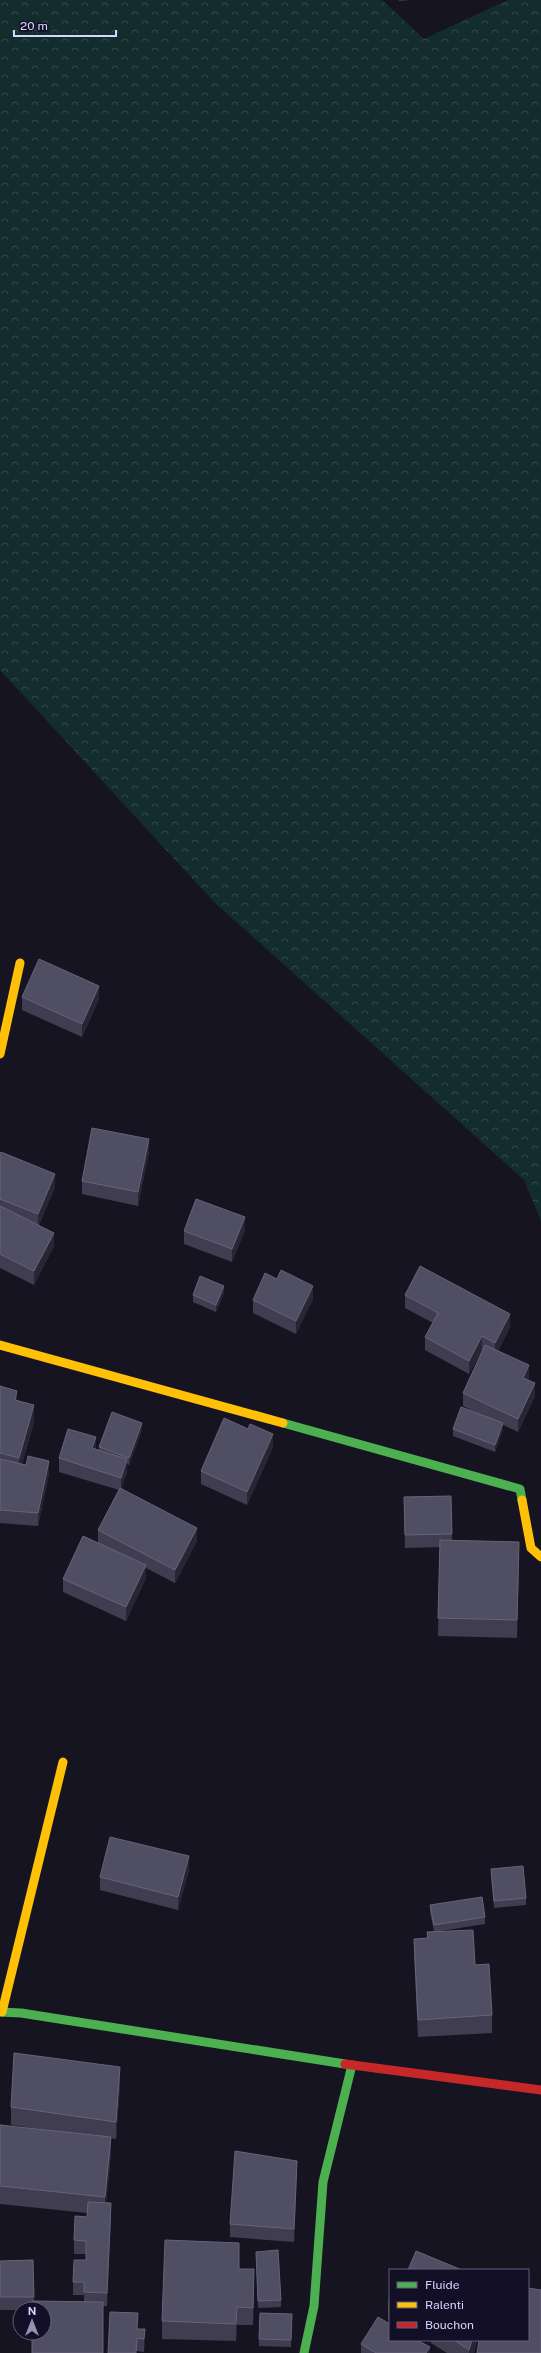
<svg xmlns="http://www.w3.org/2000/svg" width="541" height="2353" font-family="'Public Sans',sans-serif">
  <defs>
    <pattern id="forest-crowns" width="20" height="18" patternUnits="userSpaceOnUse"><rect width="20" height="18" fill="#132c2d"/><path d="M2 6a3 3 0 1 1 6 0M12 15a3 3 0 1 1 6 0" fill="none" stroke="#354a4c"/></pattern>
  </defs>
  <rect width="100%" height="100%" fill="#161421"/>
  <path fill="url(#forest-crowns)" d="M0 0H382L424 39 508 0H541V1221L524 1180 214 902 0 670Z"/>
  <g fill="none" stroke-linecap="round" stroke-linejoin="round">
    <path stroke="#4caf50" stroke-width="9" d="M283 1423 520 1489 522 1500
      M0 2012 21 2013 345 2064
      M304 2353 314 2306 323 2182 352 2065"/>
    <path stroke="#ffc107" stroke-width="9" d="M0 1054 20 963
      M0 1345 283 1423
      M522 1500 531 1548 541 1557
      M2 2012 63 1762"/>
    <path stroke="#c62828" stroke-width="9" d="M345 2064 541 2090"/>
  </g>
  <path fill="#403d50" d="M399 0H410L399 1Z
    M22 997 99 999 82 1037 22 1010Z
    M149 1152 138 1206 82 1194V1181Z
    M0 1154 55 1187 39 1225 54 1246 34 1285 0 1268Z
    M245 1230 232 1262 184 1244V1231Z
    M224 1293 216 1312 193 1302V1295Z
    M405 1295 510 1327 498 1351 529 1378 528 1380 535 1396 518 1432 503 1425V1430L495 1452 453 1436V1429L475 1412 463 1406V1393L483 1350H482L469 1374 425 1350V1337L433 1323 405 1308Z
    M313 1299 296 1334 253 1313V1300Z
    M0 1386 17 1400 34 1422 22 1464 49 1474 38 1526 0 1523Z
    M142 1430 129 1465 127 1464V1472L121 1488 197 1541 175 1583 146 1568V1578L126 1621 63 1592V1579L98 1542V1530L119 1490 59 1472V1458L96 1449 99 1450V1447Z
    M273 1447 247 1505 201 1484V1471Z
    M451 1496 452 1541 519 1560 517 1638 438 1636 440 1547 405 1548 404 1497Z
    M491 1869 526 1898V1905L494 1908 491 1876Z
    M189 1870 178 1910 100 1890V1877Z
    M430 1905 485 1917V1924L441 1931 475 1965 492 2015V2033L418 2037 414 1956V1939L427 1938V1932L434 1931 430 1912Z
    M120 2084 116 2139 111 2138V2154L106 2203 111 2216 107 2306 44 2309H20V2310H0V2261L33 2260 34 2301 84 2302V2295H73V2282L86 2260V2254H74V2240L87 2217V2213L0 2204V2125L62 2132 11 2125V2107Z
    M297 2175 294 2242 230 2237V2224Z
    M256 2252 281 2300V2307L258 2308Z
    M239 2269 254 2287 253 2325H237L236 2341 162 2339V2321Z
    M390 2298V2320L388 2319V2302Z
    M292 2321 291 2347 259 2346V2339Z
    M138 2329H145L144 2352 137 2351 108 2353Z
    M431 2340H477L474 2353H447L431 2343Z
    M361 2344 430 2353H361Z"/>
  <path fill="#282635" d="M99 986V999L82 1037V1024Z
    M149 1139V1152L138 1206V1192Z
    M55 1174V1187L38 1228V1214Z
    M245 1217V1230L232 1262V1249Z
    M54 1233V1246L34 1285V1271Z
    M224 1286V1293L216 1312V1305Z
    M313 1286V1299L296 1334V1321Z
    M510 1314V1327L495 1356V1343Z
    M482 1336V1350L469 1374V1361Z
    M529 1365V1378L523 1391V1378Z
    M535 1383V1396L518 1432V1419Z
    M17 1391V1409L15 1400Z
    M34 1405V1422L19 1475V1458Z
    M142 1423V1430L129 1465V1458Z
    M503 1423V1430L495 1452V1445Z
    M273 1434V1447L247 1505V1492Z
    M96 1437V1451L92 1448Z
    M127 1459V1472L121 1491V1478Z
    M49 1461V1474L38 1526V1513Z
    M197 1528V1541L175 1583V1570Z
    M519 1542V1560L517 1638V1620Z
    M146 1565V1578L126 1621V1607Z
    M189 1856V1870L178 1910V1897Z
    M120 2067V2084L116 2139V2122Z
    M111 2137V2154L105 2215V2197Z
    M297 2161V2175L294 2242V2229Z
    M111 2203V2216L107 2306V2293Z
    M254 2269V2287L253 2325V2308Z
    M237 2307V2325L236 2341V2324Z
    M145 2329V2342L144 2352V2339Z
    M472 2340H477L474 2353H469V2350Z
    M430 2347V2353H426Z"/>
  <path fill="#504e63" stroke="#66637b" d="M39 959 99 986 82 1024 22 997Z
    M92 1128 149 1139 138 1192 82 1181Z
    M1 1152 55 1174 38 1214 0 1199V1154Z
    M196 1199 245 1217 232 1249 184 1231Z
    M0 1206 54 1233 34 1271 0 1254Z
    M420 1266 510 1314 495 1343 482 1336 469 1361 425 1337 438 1313 405 1295Z
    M281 1270 313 1286 296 1321 253 1300 265 1273 277 1279Z
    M200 1276 224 1286 216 1305 193 1295Z
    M485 1345 529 1365 523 1378 535 1383 518 1419 463 1393Z
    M0 1386 17 1391 15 1400 34 1405 19 1458 0 1453Z
    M461 1407 503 1423 495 1445 453 1429Z
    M112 1412 142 1423 129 1458 99 1447Z
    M224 1418 248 1429 250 1424 273 1434 247 1492 201 1471Z
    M68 1429 96 1437 92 1448 127 1459 121 1478 59 1458Z
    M28 1456 49 1461 38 1513 0 1510V1459L26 1465Z
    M120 1488 197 1528 175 1570 98 1530Z
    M451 1496 452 1534 405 1535 404 1497Z
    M83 1536 146 1565 126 1607 63 1579Z
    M440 1540 519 1542 517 1620 438 1618Z
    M110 1837 189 1856 178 1897 100 1877Z
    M523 1866 526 1898 494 1901 491 1869Z
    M482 1897 485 1917 434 1925 430 1905Z
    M473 1930 475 1965 489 1964 492 2015 418 2020 414 1939 428 1938 427 1932Z
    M14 2053 120 2067 116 2122 11 2107Z
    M0 2125 111 2137 105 2197 0 2186Z
    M235 2151 297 2161 294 2229 230 2224Z
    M88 2202 111 2203 107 2293 84 2292V2282H73L74 2260H86V2241L74 2240 75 2216 87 2217Z
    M165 2240 239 2243V2269H254L253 2308 237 2307 236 2324 162 2321Z
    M278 2250 281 2300 258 2301 256 2252Z
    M416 2251 462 2270H408Z
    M33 2260 34 2297H0V2261Z
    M528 2288 541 2290V2353H477L479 2340H528Z
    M32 2301 103 2302V2353H32V2333H44V2309H32Z
    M110 2312 138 2313 137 2329H145L144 2339 137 2338 136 2353H108Z
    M260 2313 292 2314 291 2340 259 2339Z
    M378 2317 390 2324V2340H417L430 2347 426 2353H376L361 2344Z
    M454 2340H472L469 2350Z"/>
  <rect x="389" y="2269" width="140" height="72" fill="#130f26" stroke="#625e7d"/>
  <rect x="397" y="2282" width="20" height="6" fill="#4caf50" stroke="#625e7d"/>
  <text x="425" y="2289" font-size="12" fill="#d9d4ff">Fluide</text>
  <rect x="397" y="2302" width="20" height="6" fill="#ffc107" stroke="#625e7d"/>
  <text x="425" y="2309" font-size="12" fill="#d9d4ff">Ralenti</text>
  <rect x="397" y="2322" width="20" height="6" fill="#c62828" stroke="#625e7d"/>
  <text x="425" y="2329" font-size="12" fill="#d9d4ff">Bouchon</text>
  <g transform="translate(32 2321)"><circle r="19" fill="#130f26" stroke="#625e7d"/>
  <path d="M0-3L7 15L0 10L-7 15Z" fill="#9591b1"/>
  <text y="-6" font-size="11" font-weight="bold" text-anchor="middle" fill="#d9d4ff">N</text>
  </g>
  <path d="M14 30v6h102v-6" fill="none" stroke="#d9d4ff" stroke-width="2"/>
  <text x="20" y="30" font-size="12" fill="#d9d4ff" stroke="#130f26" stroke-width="3" paint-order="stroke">20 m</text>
</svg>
